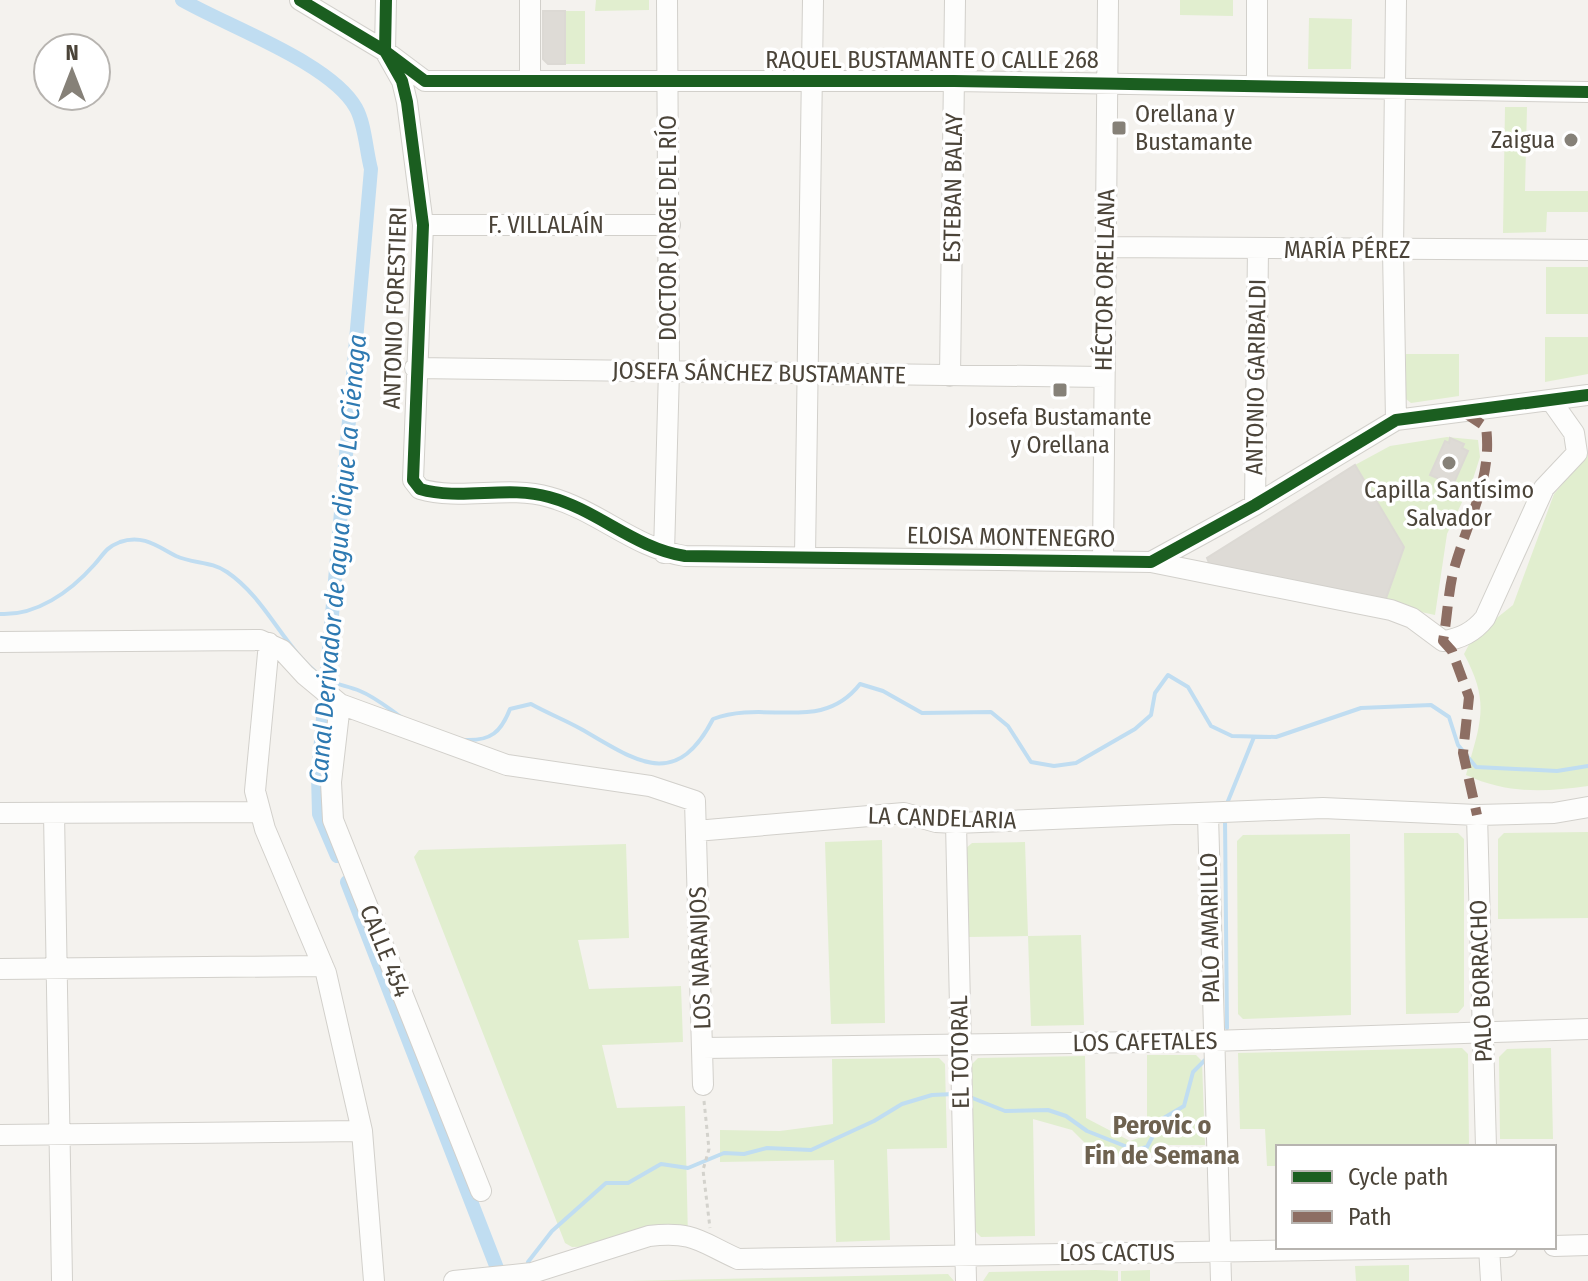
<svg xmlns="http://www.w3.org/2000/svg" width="1588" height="1281" font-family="'Fira Sans Condensed',sans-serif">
  <rect width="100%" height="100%" fill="#f4f2ee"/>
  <path fill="#e1eecf" d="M596 0H649V10L595 11Z
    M1180 0H1233V16L1180 15Z
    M565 11H585V64H565Z
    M1309 18 1352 19 1351 69H1308Z
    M1505 107H1527L1525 191H1588V212H1547L1546 232 1503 233Z
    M1546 267H1588V314H1546Z
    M1545 337H1588V374L1545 382Z
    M1406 354H1459V396L1411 403 1406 399Z
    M1447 437 1478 440 1480 457 1473 479 1447 534 1435 615 1384 604 1355 465 1390 446Z
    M1588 454V786C1544 792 1507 794 1466 775 1480 723 1491 704 1464 654L1473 637 1513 605 1554 494Z
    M1588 832V918L1498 919V839L1504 833Z
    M1404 833H1458L1464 839V1006L1458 1013 1406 1014Z
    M1350 834 1351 1015 1243 1019 1238 1014 1237 841 1243 835Z
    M882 840 885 1023 831 1024 825 842Z
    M1025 842 1028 936 1081 935 1084 1025 1031 1026 1028 936 968 937 965 849 972 843Z
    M626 844 629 938 578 940 589 989 681 986 683 1042 602 1045 617 1108 685 1106 688 1238 682 1244 572 1247 565 1243 414 857 419 850Z
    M1462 1048 1468 1054 1469 1147H1278V1166H1267L1265 1129H1240L1238 1053Z
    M1551 1048 1553 1139H1500L1499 1057 1507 1049Z
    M1147 1055H1196L1202 1061 1205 1145H1170L1136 1159 1087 1153V1145L1072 1130 1033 1119 1035 1236 981 1237 975 1231 972 1064 978 1058 1085 1056 1086 1118 1130 1141 1147 1135Z
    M939 1058 945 1064 947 1148 887 1149 890 1240 836 1242 834 1160 720 1162V1130L780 1131 833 1124 832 1059Z
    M1409 1265V1281H1356L1355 1266Z
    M1096 1270 1118 1271V1281H983L989 1272Z
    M1150 1270V1281H1121V1271Z
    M948 1274 954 1281H628Z"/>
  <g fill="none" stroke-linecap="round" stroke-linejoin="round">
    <path stroke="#c0ddf1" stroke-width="4" d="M0 614C36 616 70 592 94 565 104 554 105 548 120 542 142 534 157 546 176 556 194 564 211 561 227 572 267 599 284 649 321 676 333 685 346 685 360 691 375 697 388 708 401 717
      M465 740C491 741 501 732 510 709L531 704C547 713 565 720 581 729 634 759 675 793 713 719 766 699 821 734 860 684L883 691 922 713 991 712 1008 726 1031 762 1054 766 1076 763 1135 729 1151 715 1155 693 1168 675 1188 687 1211 726 1232 736 1276 737 1361 708 1431 705 1449 717 1458 745 1476 767 1557 771 1588 766
      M1226 806 1254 737
      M1225 819 1227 1028
      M970 1097 1005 1111 1048 1110 1066 1116 1087 1131 1135 1150 1147 1147 1162 1119 1184 1106 1193 1072 1205 1060
      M528 1262 552 1231 606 1183H628L661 1164 688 1168 724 1153 744 1154 767 1148 811 1150 874 1121 902 1104 932 1095 954 1094"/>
    <path stroke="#c0ddf1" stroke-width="14" d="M182 0C229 27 331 63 356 108 365 124 366 150 371 169L318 775 319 814 337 856
      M347 882 502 1281"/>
  </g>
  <path fill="#dedbd6" stroke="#dcd9d4" stroke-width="2" d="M543 11H565V64H548L543 59Z
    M1450 438 1464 444 1462 448 1468 451 1453 485 1430 475 1445 441 1449 443Z
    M1355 465 1404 547 1384 604 1211 568 1207 558Z"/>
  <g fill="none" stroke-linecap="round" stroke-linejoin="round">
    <g stroke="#d2d0cb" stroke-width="22">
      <path id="minor" d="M300 0 385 51 425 81H954L1588 92
        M386 0 385 51 402 81 407 102 423 225 413 480 420 489C461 501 507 485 549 497 598 510 634 548 685 556L1151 562 1255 505 1396 420 1588 395
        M1257 0V85
        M1396 0 1393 250 1396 420
        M530 81V0
        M423 225H670
        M1106 247 1588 250
        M415 368 1103 377
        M950 376 955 0
        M1255 505 1258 249
        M664 553 669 370 667 0
        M805 556 813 0
        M1103 559 1108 0
        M1151 562 1391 610 1412 618 1443 641C1461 639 1474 632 1485 618L1544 488 1577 453 1574 433 1552 402
        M0 642 260 640 282 650 305 675 340 704 507 765 650 786 695 801 703 1085
        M269 643 255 791 265 829 326 973 362 1131 374 1281
        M340 704 331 782 333 820 481 1191
        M0 813 259 812
        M54 813 62 1281
        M1208 815 1221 1281
        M1477 815 1486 1147
        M956 823 966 1281
        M696 831 904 813 936 822 956 823 1323 808 1477 815 1554 813 1588 807
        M0 969 323 966
        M702 1048 1212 1041 1588 1029
        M0 1135 362 1131
        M1554 1246 1588 1245
        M1489 1247 1491 1281
        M454 1281 532 1273 649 1236C695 1231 700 1242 738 1259L1507 1247"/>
    </g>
    <path stroke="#d3d2cc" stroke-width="3" stroke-dasharray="4 4" stroke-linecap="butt" d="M704 1101 709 1149 703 1170 710 1228"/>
    <use href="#minor" stroke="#fdfdfc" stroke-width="20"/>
    <path stroke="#8d6e63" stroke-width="10" stroke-dasharray="20 10" stroke-linecap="butt" d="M1465 413 1486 427C1493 480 1466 523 1453 573 1448 595 1447 619 1443 641L1452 651 1469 697 1463 753 1477 815"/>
    <g stroke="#fff" stroke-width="17">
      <path id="cycleway" d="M300 0 385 51 425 81H954L1588 92
        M386 0 385 51 402 81 407 102 423 225 413 480 420 489C461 501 507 485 549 497 598 510 634 548 685 556L1151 562 1255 505 1396 420 1588 395"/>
    </g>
    <use href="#cycleway" stroke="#1b5e20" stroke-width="12"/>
  </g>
  <g fill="#868178" stroke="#fff" stroke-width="3">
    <rect x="1111" y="120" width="16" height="16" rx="4"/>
    <circle cx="1571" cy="140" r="8"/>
    <rect x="1052" y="382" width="16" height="16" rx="4"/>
    <circle cx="1449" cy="463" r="8"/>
  </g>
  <g text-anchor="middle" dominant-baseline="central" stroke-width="7" stroke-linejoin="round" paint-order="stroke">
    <g font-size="24" fill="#4b4439" stroke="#fff">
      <text x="932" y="60">RAQUEL BUSTAMANTE O CALLE 268</text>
      <text transform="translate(953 188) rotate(-89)">ESTEBAN BALAY</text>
      <text x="546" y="225">F. VILLALAÍN</text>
      <text transform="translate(668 228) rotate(-90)">DOCTOR JORGE DEL RÍO</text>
      <text x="1347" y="250">MARÍA PÉREZ</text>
      <text transform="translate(1105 280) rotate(-89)">HÉCTOR ORELLANA</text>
      <text transform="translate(395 308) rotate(-88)">ANTONIO FORESTIERI</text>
      <text transform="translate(759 373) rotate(1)">JOSEFA SÁNCHEZ BUSTAMANTE</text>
      <text transform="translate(1256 377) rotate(-89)">ANTONIO GARIBALDI</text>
      <text transform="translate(1011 537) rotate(1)">ELOISA MONTENEGRO</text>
      <text transform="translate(942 818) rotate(2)">LA CANDELARIA</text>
      <text transform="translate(1210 928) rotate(-91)">PALO AMARILLO</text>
      <text transform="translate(385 951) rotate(68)">CALLE 454</text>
      <text transform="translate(700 958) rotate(-92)">LOS NARANJOS</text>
      <text transform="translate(1481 981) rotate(-92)">PALO BORRACHO</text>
      <text transform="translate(1145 1042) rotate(-1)">LOS CAFETALES</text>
      <text transform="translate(960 1052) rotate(-91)">EL TOTORAL</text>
      <text x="1117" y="1253">LOS CACTUS</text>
    </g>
    <g font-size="24" fill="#4b4439" stroke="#fff">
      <text x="1135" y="114" text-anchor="start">Orellana y<tspan x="1135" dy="28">Bustamante</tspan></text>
      <text x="1555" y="140" text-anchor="end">Zaigua</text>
      <text x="1060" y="417">Josefa Bustamante<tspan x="1060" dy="28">y Orellana</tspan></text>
      <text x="1449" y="490">Capilla Santísimo<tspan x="1449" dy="28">Salvador</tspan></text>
    </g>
    <g font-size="26" font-style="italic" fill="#2e7ab2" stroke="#fff">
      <text transform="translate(338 559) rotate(-85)">Canal Derivador de agua dique La Ciénaga</text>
    </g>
    <g font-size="26" font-weight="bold" fill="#6e6250" stroke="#fff">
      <text x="1162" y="1125">Perovic o<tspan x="1162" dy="30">Fin de Semana</tspan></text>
    </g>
  </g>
  <rect x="1276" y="1145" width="280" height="104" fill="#ffffff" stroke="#b7b4b0" stroke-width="2"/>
  <rect x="1292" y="1171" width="40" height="12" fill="#1b5e20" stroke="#b7b4b0" stroke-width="2"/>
  <text x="1348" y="1185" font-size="24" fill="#4b4439">Cycle path</text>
  <rect x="1292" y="1211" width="40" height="12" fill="#8d6e63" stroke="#b7b4b0" stroke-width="2"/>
  <text x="1348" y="1225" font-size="24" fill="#4b4439">Path</text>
  <g transform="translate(72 72)"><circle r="38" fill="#ffffff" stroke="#b7b4b0" stroke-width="2"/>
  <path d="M0-6L14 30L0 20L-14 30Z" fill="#868178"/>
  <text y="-12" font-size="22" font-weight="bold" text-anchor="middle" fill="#4b4439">N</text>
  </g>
</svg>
